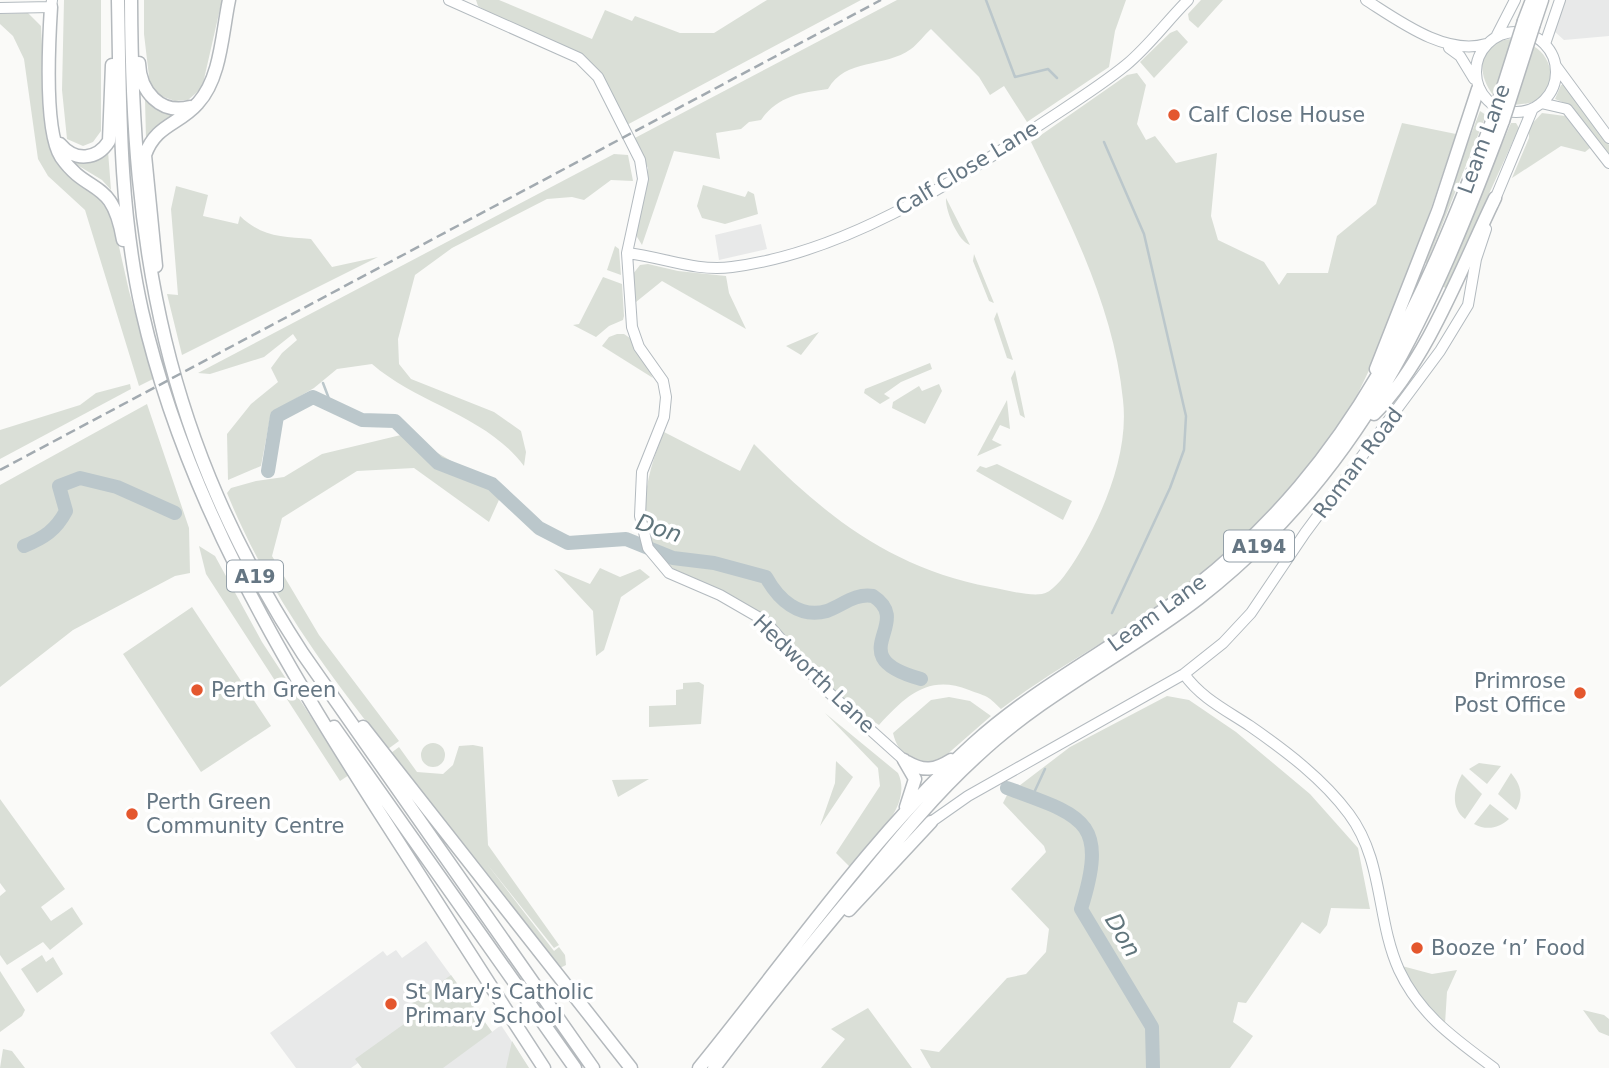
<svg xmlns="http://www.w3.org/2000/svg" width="1609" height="1068" font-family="'DejaVu Sans',sans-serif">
  <rect width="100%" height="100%" fill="#fafaf8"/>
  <path fill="#e8e9e9" d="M1564 0H1609V36L1564 40 1554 31Z
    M761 224 767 249 719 260 715 235Z
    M426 941 492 1032 501 1025 529 1068H362L358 1063 351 1068H296L270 1033 383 951 387 956 396 950 402 958Z"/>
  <path fill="#dadfd7" d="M64 0H101V131L93 142 83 146 67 139 62 90Z
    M144 0H222L202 88 188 100 175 101 161 96 150 85 144 34Z
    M476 0H499L592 39 605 10 632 21 635 16 680 33H714L767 0H861L623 127 600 73 584 56 488 12 478 6Z
    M897 0H1126L1115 31 1109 67 1027 122 1004 86 990 95 979 77 931 29C924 35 918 44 911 49 885 68 845 58 828 89 800 93 778 96 761 120L749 122 741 129 716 133 720 159 674 151 642 245 634 232 648 168 633 139Z
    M1201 0H1223L1198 28 1189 20 1188 14Z
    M28 13 41 26 45 103 53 148 111 211 129 291 153 379 139 386 85 210 48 176 38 159 24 59 13 36 0 24V14Z
    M1177 30 1188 42 1154 78 1140 62 1170 33Z
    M1512 39 1493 95C1476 73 1477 41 1512 39Z
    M1533 46C1549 54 1557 78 1545 94 1538 103 1525 104 1514 105Z
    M1137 73 1146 85 1137 124 1146 140 1155 136 1176 163 1217 153 1211 216 1218 240 1264 262 1279 285 1287 273H1328L1337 236 1376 204 1402 123 1456 134C1425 225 1396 321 1351 407 1316 472 1258 531 1200 577 1137 626 1064 661 1001 709 986 694 987 697 969 690 928 674 906 696 879 725 857 711 836 694 818 674 804 659 792 640 776 626 759 613 742 600 723 591 706 582 684 578 670 566 629 535 647 471 664 432L740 471 754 444C824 515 890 568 990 587 1006 590 1027 596 1042 594 1060 592 1086 542 1093 528 1112 490 1128 443 1123 400 1114 308 1071 224 1031 142L1127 75Z
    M1566 84 1609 145V157L1572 106 1555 99 1561 85Z
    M145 99 155 109 174 113 146 139Z
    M1480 111 1486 115 1427 263 1422 261Z
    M1542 113 1565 116 1590 148 1585 152 1561 146 1512 178 1529 138V127Z
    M1511 123H1516L1519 128 1446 288 1441 286Z
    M108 151 111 190 102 180 69 160C86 165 95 162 108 151Z
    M614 154 628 155 633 181 611 180 584 200 572 197 547 199 452 248 415 275 398 339 399 364 411 379 494 412 521 431 526 452 524 466C487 416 418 404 372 364L337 369 314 388 271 413 261 466 228 480 227 434 251 404 278 382 271 368 282 353 297 340 293 334 264 357 210 374 198 373Z
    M703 185 745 197 748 191 754 194 758 214 725 224 702 218 697 206Z
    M176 186 208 195 203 216 238 224 240 216C262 237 282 237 311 239L332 267 378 257 182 355 167 294 178 295 171 209Z
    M946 198 970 245C958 241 945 210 946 198Z
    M615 246 619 249 621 275 607 270Z
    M974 254 994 303 989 301 973 261Z
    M648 264 678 271 726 276 729 293 746 329 662 281 636 302 633 274 640 265Z
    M603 277 622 284 624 316 623 320 609 326 596 337 573 325 579 324Z
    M997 312 1013 360 1007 358 994 319Z
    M819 332 801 355 786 346Z
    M617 334H624L630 338 653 378 602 346 609 337Z
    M930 363 932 369 901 382 884 394 890 398 880 404 864 393 865 389Z
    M1015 370 1025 418 1020 415 1011 378Z
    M130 384 131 389 0 459V430L80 405 96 393Z
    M939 384 942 391 925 424 892 408 893 402 919 386 922 391Z
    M1007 400 1010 429 1000 425 992 440 1002 445 977 456Z
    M147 404 189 528 190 573 175 576 73 630 0 687V485Z
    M405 434 503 491 489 522 414 468 357 471 282 518 272 556 319 635 399 741 388 749C325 670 265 587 227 493L231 488 256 481 284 477 322 454Z
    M997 464 1072 501 1063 520 976 471 980 466 986 468Z
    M199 546 215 556 262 642 349 775 340 781 206 574Z
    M600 568 620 577 640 569 650 577 621 597 604 650 596 656 593 611 554 569 590 584Z
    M192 607 271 726 201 772 123 654Z
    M699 682 704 685 701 724 649 727V706L676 705V690L683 689V683Z
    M1167 696 1189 700 1236 732 1310 794 1358 848 1370 909 1331 908 1327 925 1320 934 1302 922 1246 1003 1238 1002 1233 1022 1253 1036 1230 1068H931L920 1049 939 1052 1007 978 1026 974 1046 952 1049 929 1011 889 1046 852 1044 846 1003 803 1011 787 1015 789 1070 747Z
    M949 697 970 701 991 716 936 764C914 761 898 756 893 733L931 700Z
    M825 713 898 773C914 807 870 842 850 867L836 853 880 786 878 768Z
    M421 755a12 12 0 1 1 24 0a12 12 0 1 1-24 0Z
    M473 745 483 747 488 845 559 945 554 948 487 864 554 951 559 947 565 955 566 965 560 968 391 753 399 747 417 772 443 774 453 765 459 746Z
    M836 761 853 777 820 826 835 783Z
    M1479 763 1501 766 1487 784 1469 769Z
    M1511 773C1521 785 1524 796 1516 810L1498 794Z
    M1462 774 1482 794 1465 819C1450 807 1454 789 1462 774Z
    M649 779 618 797 612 780Z
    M0 799 65 889 41 907 51 921 72 907 83 924 50 950 43 942 7 965 0 955V896L6 891 0 883Z
    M1490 804 1509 819C1499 828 1487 831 1474 824Z
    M42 955 46 962 53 957 63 974 37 993 21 969Z
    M1402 966 1432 974 1457 970 1447 992 1445 1024C1425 1012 1413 986 1402 966Z
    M0 971 25 1010 22 1016 0 1032Z
    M451 975 492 1032 443 1068H362L355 1059 411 1019 404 1009Z
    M868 1008 912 1068H821L845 1039 831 1029Z
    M1583 1010 1604 1015 1609 1019V1036L1599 1032Z
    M512 1041 529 1068H506Z
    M3 1049 12 1051 25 1068H0Z"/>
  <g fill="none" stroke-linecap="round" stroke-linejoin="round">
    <path stroke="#bbc7cb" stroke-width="2.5" d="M986 0 1015 77 1048 69 1057 78
      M1104 142 1144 234 1186 416 1184 450 1170 488 1112 613
      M323 383 331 404
      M1032 797 1045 769"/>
    <path stroke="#bbc7cb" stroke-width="14" d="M268 471 277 416 313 397 362 420 395 421 438 463 492 484 539 528 568 543 626 539 673 558 714 563 766 577C778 599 799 619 827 611 843 605 855 593 873 596 916 624 838 656 921 679
      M24 546C44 538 56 530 66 511L59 486 80 478 117 487 175 513
      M1007 788C1083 816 1109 820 1081 909L1152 1027 1153 1068"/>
    <g stroke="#b3babf" stroke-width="12">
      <path id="secondary" d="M449 0 579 58 598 77 640 160 643 179 627 253 632 327 639 347 663 381 666 397 664 417 642 472 640 516 648 548 669 573 720 595 765 621 825 689 904 760
        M1366 0C1399 21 1446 56 1486 44
        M0 8 51 7 52 0
        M1476 72a40 40 0 1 1 80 0a40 40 0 1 1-80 0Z
        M1497 35 1515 0
        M1545 44 1560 0
        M1449 48 1460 56 1474 79
        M1556 66 1609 138
        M1541 103 1567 109 1609 163
        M1493 204 1533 108
        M627 253C663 257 695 272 732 267 842 253 948 186 1038 126 1068 106 1099 87 1126 65 1149 46 1167 21 1188 0
        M1184 674C1201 698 1226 710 1250 726 1286 751 1323 779 1349 814 1384 861 1376 919 1399 970 1420 1015 1455 1039 1494 1068
        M931 822 968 796 1184 674 1223 643 1251 613 1305 533 1440 351 1468 305 1476 259 1486 229"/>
    </g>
    <g stroke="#b4b9bd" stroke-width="15">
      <path id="highway" d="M118 0C120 104 119 209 142 311 184 496 280 657 381 815 435 899 489 984 544 1068
        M131 0C132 249 164 441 303 654L593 1068
        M51 7C49 39 44 131 61 157 89 197 112 176 123 240
        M1524 21 1532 0
        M1534 24 1542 0
        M139 63C140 91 160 115 190 107
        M60 144C75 162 97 160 109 141L112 65
        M156 266 145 155C156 124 179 125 198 103 221 78 222 33 229 0
        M1376 369 1438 211 1478 89
        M1374 414C1427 361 1462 266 1495 198
        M334 727 575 1068
        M363 727 631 1068
        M904 760 915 779 906 807
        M907 762C924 772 935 770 951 760
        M849 910 931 822
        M699 1068C788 959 869 839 973 744 1040 683 1124 643 1195 587 1356 460 1422 305 1493 119
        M714 1068C762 1004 813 942 864 881 900 837 936 793 978 755 1044 693 1128 653 1199 598 1363 470 1432 310 1503 121"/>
    </g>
    <use href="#secondary" stroke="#fff" stroke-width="10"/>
    <use href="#highway" stroke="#fff" stroke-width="12"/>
    <path stroke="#a2aab0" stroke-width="2.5" stroke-dasharray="10 5" stroke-linecap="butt" d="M0 470 881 0"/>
    <g stroke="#b4b9bd" stroke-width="15" stroke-linecap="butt">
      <path id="highway-bridge" d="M1493 119 1524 21
        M1503 121 1534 24"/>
    </g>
    <use href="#highway-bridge" stroke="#fff" stroke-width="12"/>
  </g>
  <g fill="#e4572e" stroke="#fff" stroke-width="2.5">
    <circle cx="1174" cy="115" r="7"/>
    <circle cx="197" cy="690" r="7"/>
    <circle cx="1580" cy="693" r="7"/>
    <circle cx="132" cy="814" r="7"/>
    <circle cx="1417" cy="948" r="7"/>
    <circle cx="391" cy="1004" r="7"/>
  </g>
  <g text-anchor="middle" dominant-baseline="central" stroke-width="7" stroke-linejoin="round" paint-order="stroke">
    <g fill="#fff" stroke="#939fa8" stroke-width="2">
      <rect x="1224" y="530.5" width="70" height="31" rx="5"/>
      <rect x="227" y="560.5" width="56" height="31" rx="5"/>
    </g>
    <g font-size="19" font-weight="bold" fill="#657683">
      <text x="1259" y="546">A194</text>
      <text x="255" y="576">A19</text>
    </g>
    <g font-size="21" fill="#657683" stroke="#fff" text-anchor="start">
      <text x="1188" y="115">Calf Close House</text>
      <text x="1566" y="681" text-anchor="end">Primrose<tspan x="1566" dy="24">Post Office</tspan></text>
      <text x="211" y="690">Perth Green</text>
      <text x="146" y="802">Perth Green<tspan x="146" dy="24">Community Centre</tspan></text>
      <text x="1431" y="948">Booze ‘n’ Food</text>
      <text x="405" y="992">St Mary's Catholic<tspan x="405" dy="24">Primary School</tspan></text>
    </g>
    <g font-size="21" fill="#657683" stroke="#fff">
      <text transform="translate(1484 139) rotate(-70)">Leam Lane</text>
      <text transform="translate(967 168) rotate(-31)">Calf Close Lane</text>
      <text transform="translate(1358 463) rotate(-53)">Roman Road</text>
      <text transform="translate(1157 613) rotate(-36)">Leam Lane</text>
      <text transform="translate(814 674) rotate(44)">Hedworth Lane</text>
    </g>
    <g font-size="23" font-style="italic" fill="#60757c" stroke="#fff">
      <text transform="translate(659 528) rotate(18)">Don</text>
      <text transform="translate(1123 935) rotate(59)">Don</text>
    </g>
  </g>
</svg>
